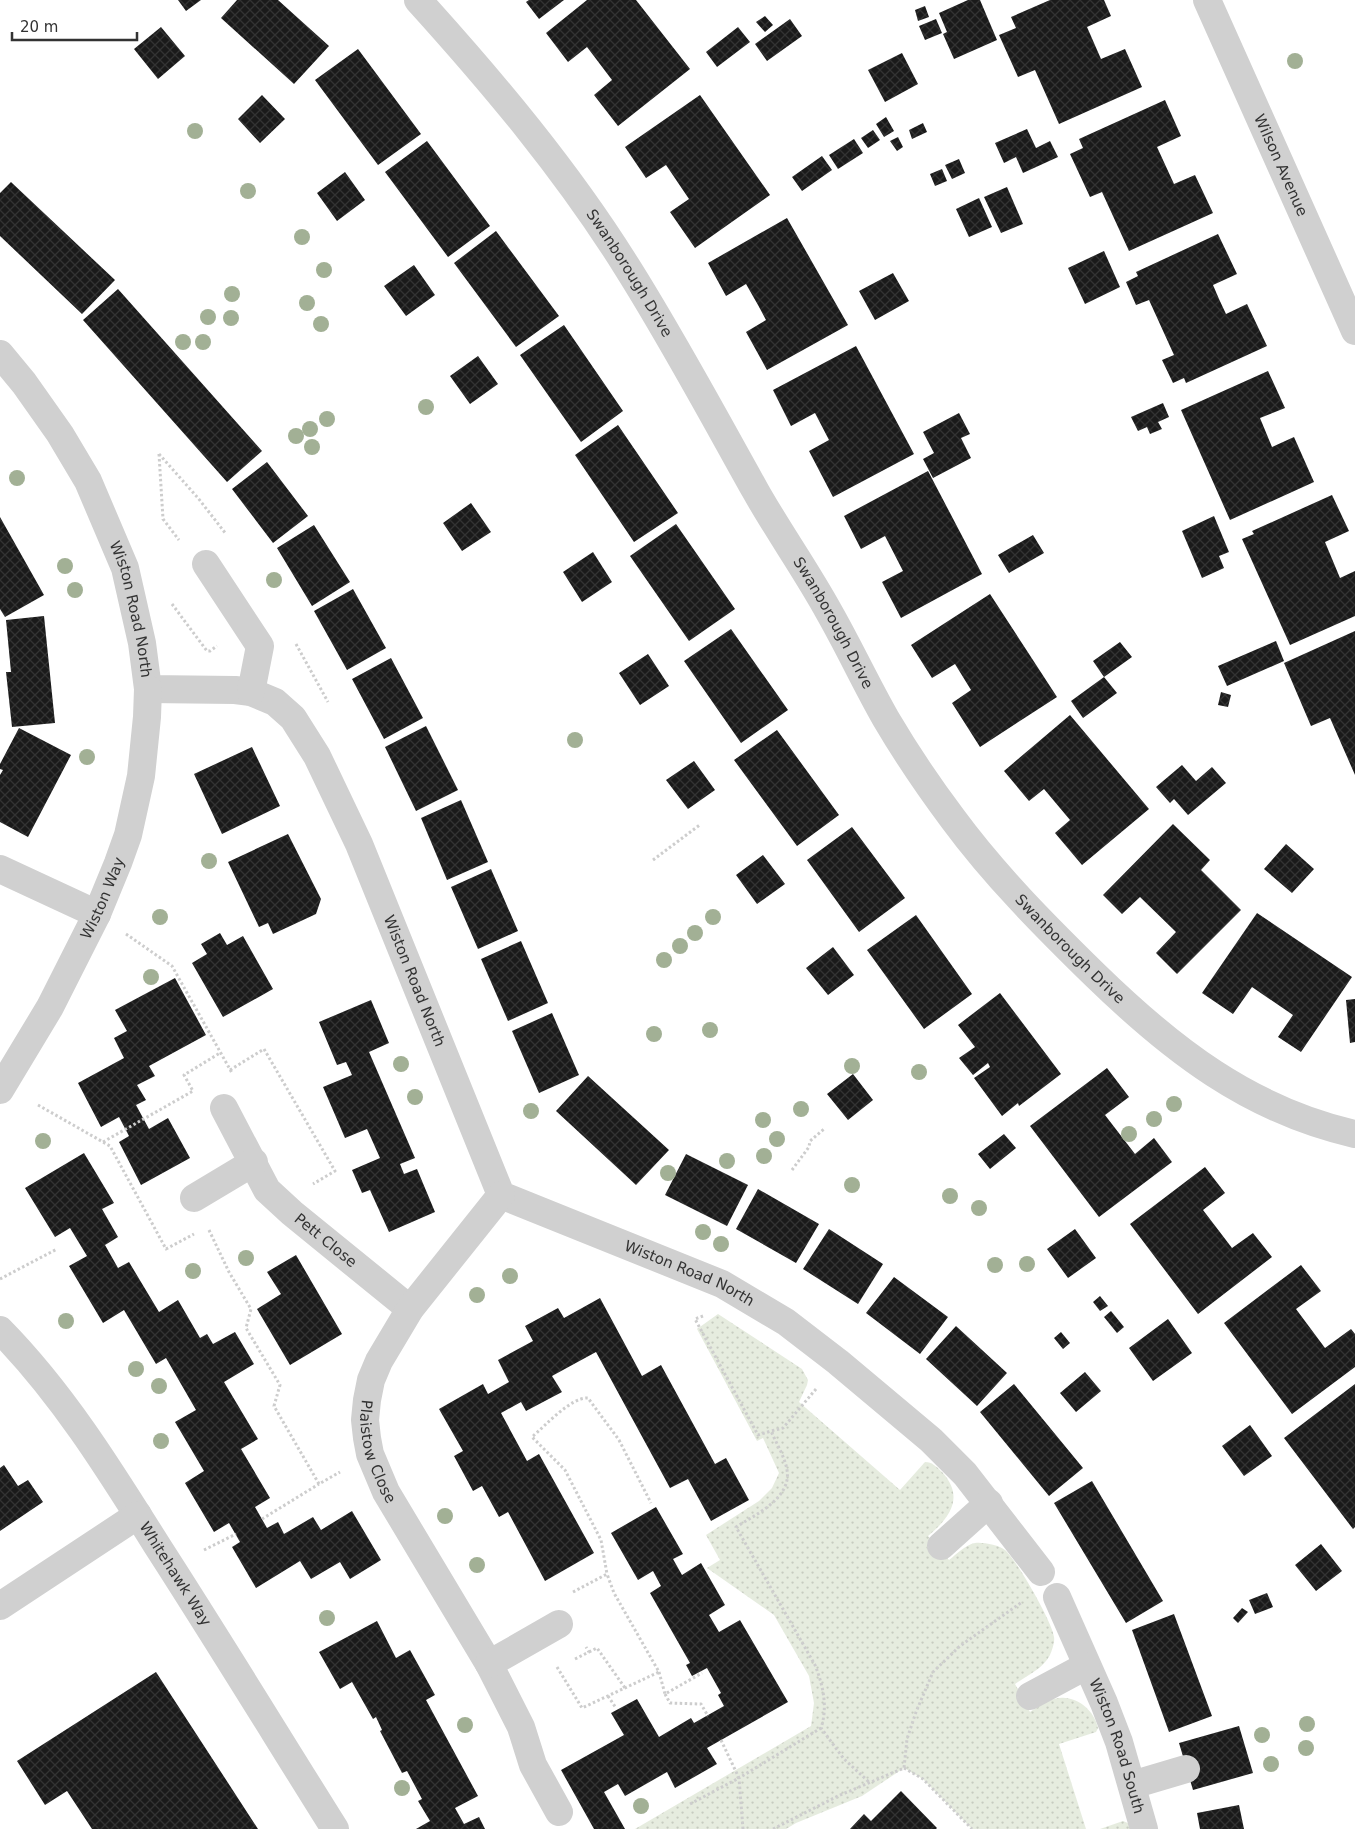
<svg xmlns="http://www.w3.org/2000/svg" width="1355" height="1829" font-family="'DejaVu Sans',sans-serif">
  <defs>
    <pattern id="grass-dots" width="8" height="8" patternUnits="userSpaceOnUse" patternTransform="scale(1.25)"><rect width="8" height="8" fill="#e6ecdf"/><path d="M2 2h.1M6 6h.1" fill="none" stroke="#c6cbc0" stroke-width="1.8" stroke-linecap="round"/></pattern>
    <pattern id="building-cross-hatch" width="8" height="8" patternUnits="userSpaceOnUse" patternTransform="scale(1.25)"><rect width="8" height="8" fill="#1a1a1a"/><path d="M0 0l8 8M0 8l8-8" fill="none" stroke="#333"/></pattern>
  </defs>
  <rect width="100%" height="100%" fill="#fff"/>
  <path fill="url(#grass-dots)" d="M718 1314 802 1369 808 1380 807 1385 799 1402 900 1490 925 1462C932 1462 937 1467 942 1472 965 1497 950 1518 928 1536L949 1560C957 1554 965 1545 975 1543 983 1542 999 1545 1005 1550 1016 1559 1053 1623 1054 1637 1055 1642 1052 1650 1050 1655 1043 1669 1026 1676 1015 1684L1030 1712C1038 1707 1046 1701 1054 1699 1074 1693 1094 1709 1098 1728L1096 1732 1059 1744 1086 1829H972L923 1779 904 1768 862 1796 796 1823 786 1829H635L811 1726 814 1703 809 1676 774 1615 707 1568 720 1560 706 1535 759 1501 772 1488 779 1473 763 1438 757 1441 697 1329Z
    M1123 1821 1130 1824 1132 1829H1100Z"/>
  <path fill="url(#building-cross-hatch)" d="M178 0H201L186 11Z
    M237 0H278L329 46 294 84 221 18Z
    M529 0H564L539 19 526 2Z
    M587 0H636L690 69 618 126 594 95 612 80 587 47 568 62 546 33Z
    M968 0H980L997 40 954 59 943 34 947 32 939 13Z
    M1050 0H1104L1111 16 1087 27 1101 59 1125 49 1142 87 1059 124 1035 70 1018 77 999 35 1016 28 1011 17Z
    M925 6 929 17 918 21 915 10Z
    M765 16 773 25 765 32 756 22Z
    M790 19 802 36 767 61 755 44Z
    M936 19 942 33 925 40 919 26Z
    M161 27 185 56 158 79 134 49Z
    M738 27 750 42 717 67 706 52Z
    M358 49 421 134 378 165 315 80Z
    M902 53 918 84 885 102 868 70Z
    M262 95 285 119 260 143 238 119Z
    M700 95 770 195 695 248 670 212 689 199 666 165 646 178 625 147Z
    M1165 100 1181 136 1157 147 1174 184 1195 175 1213 213 1129 251 1102 192 1090 197 1070 154 1083 148 1079 139Z
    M886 117 894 131 884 137 876 124Z
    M923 123 927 132 912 139 909 130Z
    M1027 129 1036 148 1050 141 1058 157 1023 173 1016 157 1004 163 995 143Z
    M873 130 880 140 868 148 861 138Z
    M898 137 903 147 897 151 890 141Z
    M854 139 863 153 838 169 829 155Z
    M427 141 490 226 448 257 385 172Z
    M822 156 832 170 802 191 792 177Z
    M959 159 965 173 952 179 945 165Z
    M942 169 947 181 935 186 930 174Z
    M345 172 365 200 337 221 317 193Z
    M11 182 115 280 82 314 0 236V193Z
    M1007 187 1023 224 1001 233 984 197Z
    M979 198 992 227 969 237 956 209Z
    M787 218 848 325 767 370 746 332 766 320 758 305 746 284 726 296 708 263Z
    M496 231 559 316 516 347 454 263Z
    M1218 234 1237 274 1213 285 1219 299 1226 314 1247 304 1267 346 1186 383 1184 378 1173 383 1162 360 1174 355 1149 300 1136 305 1126 282 1138 276 1136 272Z
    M1104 251 1120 287 1085 304 1068 268Z
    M414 265 435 295 406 316 384 286Z
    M893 273 909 301 875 320 859 291Z
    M118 289 262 451 227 482 83 320Z
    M564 325 623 411 581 442 520 355Z
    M856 346 914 454 833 497 809 451 829 440 815 413 791 426 773 390Z
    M478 356 498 384 470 404 450 376Z
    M1268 371 1285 408 1260 418 1272 447 1294 437 1314 482 1230 520 1181 410Z
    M1163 403 1169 417 1158 422 1162 429 1150 434 1147 427 1138 431 1131 417Z
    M959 413 970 434 961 438 971 458 933 478 923 459 934 453 923 432Z
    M618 425 678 513 634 542 575 455Z
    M267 462 308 516 273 543 232 489Z
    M928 471 982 574 901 618 882 582 903 571 885 536 861 549 844 516Z
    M1332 495 1349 531 1325 542 1340 578 1355 571V616L1290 645 1242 539 1254 534 1252 531Z
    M471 503 491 532 462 551 443 523Z
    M1214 516 1229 552 1219 556 1224 568 1202 578 1182 531Z
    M0 517 44 595 5 617 0 609Z
    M676 524 735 609 689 641 630 556Z
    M314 525 350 582 312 606 277 548Z
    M1033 535 1044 553 1009 573 998 555Z
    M593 552 612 582 582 602 563 572Z
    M353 589 386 648 347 670 314 611Z
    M990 594 1057 697 980 747 952 703 971 690 955 664 932 678 911 645Z
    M44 616 55 723 12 727 6 672H11L6 620Z
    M731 629 788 710 741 743 684 661Z
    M1355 631V775L1330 718 1311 726 1284 663Z
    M1276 641 1284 661 1227 686 1218 666Z
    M1120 642 1132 657 1104 677 1093 661Z
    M648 654 669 686 640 705 619 673Z
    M391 658 423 718 384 739 352 679Z
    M1104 677 1117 693 1083 718 1071 701Z
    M1221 692 1231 695 1228 707 1218 705Z
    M1070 715 1149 809 1082 865 1055 833 1070 820 1044 789 1029 801 1004 771Z
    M426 726 458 790 416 811 385 747Z
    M19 728 71 755 28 837 0 822V775L3 770 0 769V764Z
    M777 730 839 815 797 846 734 760Z
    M252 747 280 806 222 834 194 774Z
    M694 761 715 790 688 809 666 780Z
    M1182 765 1196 781 1212 767 1226 783 1188 815 1174 799 1170 803 1156 787Z
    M461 800 488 862 447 880 421 818Z
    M1173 824 1210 860 1201 870 1241 910 1177 974 1156 953 1176 932 1140 897 1122 914 1103 895Z
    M852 827 905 898 859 932 807 860Z
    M288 834 321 899 316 914 273 934 268 923 259 927 228 862Z
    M1286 844 1314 869 1292 893 1264 869Z
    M763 855 785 884 757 904 736 875Z
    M491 869 518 931 478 949 451 887Z
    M1257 913 1352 977 1301 1052 1278 1037 1293 1015 1252 987 1233 1014 1202 993Z
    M916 915 972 994 924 1029 867 950Z
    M220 933 227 945 243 936 273 989 223 1017 192 963 207 954 201 944Z
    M521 941 548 1003 508 1021 481 959Z
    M833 947 854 975 828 995 806 968Z
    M175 978 206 1035 149 1066 155 1076 137 1085 146 1100 136 1105 149 1129 168 1118 190 1158 141 1185 119 1142 129 1136 119 1117 101 1127 78 1083 124 1058 114 1038 127 1031 115 1010Z
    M1000 993 1061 1074 1019 1106 1018 1103 1002 1116 974 1078 990 1067 988 1063 973 1075 959 1058 975 1047 958 1025Z
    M1355 999V1042L1350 1043 1346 1000Z
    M371 1000 389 1043 369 1052 415 1158 400 1164 404 1174 417 1169 435 1212 389 1232 370 1190 362 1193 352 1170 380 1158 367 1129 345 1138 323 1087 352 1075 346 1062 337 1065 319 1022Z
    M552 1013 579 1075 539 1093 512 1031Z
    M1107 1068 1129 1097 1105 1115 1135 1154 1154 1138 1172 1162 1099 1217 1030 1126Z
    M853 1074 873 1100 848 1120 827 1094Z
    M588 1076 669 1150 636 1185 556 1111Z
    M1004 1134 1016 1148 990 1169 978 1154Z
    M84 1153 114 1203 102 1209 118 1237 105 1245 118 1268 129 1262 159 1312 178 1300 200 1338 207 1334 213 1344 235 1332 254 1364 224 1382 258 1439 241 1449 270 1498 255 1507 267 1528 278 1522 284 1534 313 1517 321 1530 352 1511 381 1560 350 1579 340 1562 311 1579 300 1561 256 1588 232 1547 240 1542 229 1523 214 1532 185 1483 204 1471 175 1422 196 1410 166 1358 156 1364 124 1310 103 1323 69 1266 87 1256 70 1228 55 1237 25 1188Z
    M686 1154 748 1185 727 1226 665 1195Z
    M1205 1167 1225 1193 1203 1210 1216 1227 1232 1248 1253 1233 1272 1257 1198 1314 1130 1224Z
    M758 1189 819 1224 796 1263 736 1229Z
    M829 1229 883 1264 858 1304 803 1269Z
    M1075 1229 1096 1258 1068 1278 1047 1249Z
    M296 1255 342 1334 290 1365 257 1309 281 1294 267 1272Z
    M1301 1265 1321 1291 1296 1309 1325 1348 1351 1329 1355 1334V1367L1292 1414 1224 1323Z
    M894 1277 948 1317 920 1354 866 1313Z
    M1100 1296 1108 1306 1100 1311 1093 1302Z
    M600 1298 642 1376 661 1365 715 1464 726 1458 749 1500 711 1521 688 1479 670 1488 596 1352 552 1376 562 1392 526 1411 521 1402 501 1413 527 1461 539 1454 594 1553 545 1581 508 1512 499 1517 482 1486 473 1491 454 1456 463 1451 439 1409 483 1384 488 1394 509 1382 498 1360 533 1341 525 1326 558 1308 564 1318Z
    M1111 1311 1124 1327 1117 1333 1104 1317Z
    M1168 1319 1192 1353 1153 1381 1129 1348Z
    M956 1326 1007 1373 977 1406 926 1359Z
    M1061 1332 1070 1343 1063 1349 1054 1338Z
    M1085 1372 1101 1391 1076 1412 1060 1393Z
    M1014 1384 1083 1468 1049 1496 980 1412Z
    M1355 1384V1527L1353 1529 1284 1438Z
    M1250 1425 1272 1456 1244 1476 1222 1446Z
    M4 1465 18 1486 28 1480 43 1502 0 1531V1468Z
    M1092 1481 1163 1601 1126 1623 1054 1503Z
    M656 1507 683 1554 673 1559 682 1575 701 1563 725 1605 709 1615 719 1632 740 1620 788 1702 707 1748 717 1764 675 1788 667 1772 625 1796 618 1784 604 1792 625 1829H594L561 1770 624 1735 611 1713 637 1699 659 1737 691 1718 694 1723 724 1706 718 1695 721 1693 707 1668 692 1676 686 1665 690 1663 650 1593 661 1586 653 1571 638 1580 611 1533Z
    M1321 1544 1342 1571 1316 1591 1295 1565Z
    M1267 1593 1273 1607 1255 1614 1249 1600Z
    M1242 1608 1248 1612 1238 1623 1233 1618Z
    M1174 1614 1212 1716 1169 1732 1132 1630Z
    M377 1621 396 1658 410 1650 435 1695 426 1700 478 1796 455 1808 464 1824 479 1817 485 1829H416L430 1821 418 1801 422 1799 407 1771 402 1773 380 1731 382 1730 376 1717 373 1719 352 1682 340 1689 319 1652Z
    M156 1672 258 1829H92L67 1791 45 1805 17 1761Z
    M1239 1726 1253 1773 1193 1790 1179 1743Z
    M901 1791 937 1828 936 1829H850L864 1814 871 1821Z
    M1239 1805 1244 1829H1200L1197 1813Z"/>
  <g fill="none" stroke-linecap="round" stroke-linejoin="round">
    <path stroke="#cdcdcd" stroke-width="3" stroke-dasharray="2.5 2.5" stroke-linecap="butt" d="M159 454 198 498 226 534
      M159 454 163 519 179 540
      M172 604 207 651H210L217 646
      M296 644 328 702
      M653 860 701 824
      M126 934 172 966 232 1073
      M230 1070 264 1049 335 1171 313 1184
      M38 1105 110 1146 166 1249 194 1234
      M103 1142 193 1091 184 1075 220 1053
      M792 1170 809 1147 810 1141 824 1129
      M209 1230 229 1272 251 1309 246 1328 280 1385 274 1406 319 1484 340 1472
      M0 1279 57 1249
      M703 1316 695 1319 758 1435 771 1431
      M816 1389 783 1428 771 1431C776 1443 785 1457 787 1470 792 1498 755 1515 736 1527L815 1665C823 1685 828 1707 821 1728L844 1759 869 1782
      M262 1519 319 1484
      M204 1550 236 1534
      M573 1592 607 1574 601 1540 565 1470 532 1437C545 1426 571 1397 588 1398L619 1440 651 1503
      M589 1652 597 1648 625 1688
      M575 1659 589 1652 586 1647
      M557 1667 582 1708 659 1672 614 1593 607 1574
      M659 1672 665 1694 702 1673
      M665 1694 670 1703 701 1704 708 1716
      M608 1696 616 1708
      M904 1768 923 1779 972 1829
      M690 1804 739 1778 721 1740
      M743 1829 739 1778 821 1728
      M773 1829 838 1796 904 1768 907 1739 916 1712 933 1672 960 1646 1022 1602"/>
    <g stroke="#d0d0d0" stroke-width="28">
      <path id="s1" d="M418 0C494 84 567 171 627 267 673 340 713 415 755 490 778 531 806 570 829 612 849 647 866 684 886 719 906 753 929 787 953 819 995 876 1045 926 1095 975 1171 1049 1249 1110 1355 1134"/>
      <path id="s2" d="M1207 0 1355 331"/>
      <path id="s3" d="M0 354 24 383 60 434 88 481 125 568 142 643 148 689 235 690 251 692 275 702 293 718 317 756 359 844 501 1195 722 1284 786 1322 838 1362 931 1440 965 1474 1041 1572"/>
      <path d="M206 564 260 646 251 692"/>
      <path d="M0 869 97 914"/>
      <path id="s4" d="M0 1090 50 1007 97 914 118 863 128 835 141 776 147 717 148 689"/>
      <path id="s5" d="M224 1108 267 1190 292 1213 410 1309"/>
      <path id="s6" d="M501 1195 410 1309 379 1361 371 1380 367 1400 365 1420 367 1438 370 1454 386 1492 489 1664 521 1727 533 1765 559 1812"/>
      <path d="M194 1198 254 1162"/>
      <path id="s7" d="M0 1330C63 1394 111 1472 158 1547 218 1640 276 1735 335 1829"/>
      <path d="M941 1546 989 1503"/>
      <path id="s8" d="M1057 1597 1104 1703 1119 1742 1144 1829"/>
      <path d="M0 1606 138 1515"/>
      <path d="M489 1664 559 1624"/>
      <path d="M1030 1696 1086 1666"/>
      <path d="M1132 1785 1186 1769"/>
    </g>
  </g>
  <g fill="#a2b095">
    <circle cx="1295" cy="61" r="8"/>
    <circle cx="195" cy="131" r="8"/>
    <circle cx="248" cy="191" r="8"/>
    <circle cx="302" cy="237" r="8"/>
    <circle cx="324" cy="270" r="8"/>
    <circle cx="232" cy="294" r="8"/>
    <circle cx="307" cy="303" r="8"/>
    <circle cx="208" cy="317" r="8"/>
    <circle cx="231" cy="318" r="8"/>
    <circle cx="321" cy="324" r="8"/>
    <circle cx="183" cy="342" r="8"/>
    <circle cx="203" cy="342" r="8"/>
    <circle cx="426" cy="407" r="8"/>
    <circle cx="327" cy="419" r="8"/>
    <circle cx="310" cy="429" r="8"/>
    <circle cx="296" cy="436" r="8"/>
    <circle cx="312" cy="447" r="8"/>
    <circle cx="17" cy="478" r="8"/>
    <circle cx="65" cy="566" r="8"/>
    <circle cx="274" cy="580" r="8"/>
    <circle cx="75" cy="590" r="8"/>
    <circle cx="575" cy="740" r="8"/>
    <circle cx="87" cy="757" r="8"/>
    <circle cx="209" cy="861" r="8"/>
    <circle cx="160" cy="917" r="8"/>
    <circle cx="713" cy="917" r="8"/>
    <circle cx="695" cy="933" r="8"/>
    <circle cx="680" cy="946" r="8"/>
    <circle cx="664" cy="960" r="8"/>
    <circle cx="151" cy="977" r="8"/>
    <circle cx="710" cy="1030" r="8"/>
    <circle cx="654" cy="1034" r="8"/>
    <circle cx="401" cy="1064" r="8"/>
    <circle cx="852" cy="1066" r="8"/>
    <circle cx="919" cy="1072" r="8"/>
    <circle cx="415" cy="1097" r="8"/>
    <circle cx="1174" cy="1104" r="8"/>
    <circle cx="801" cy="1109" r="8"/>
    <circle cx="531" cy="1111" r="8"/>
    <circle cx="1154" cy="1119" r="8"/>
    <circle cx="763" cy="1120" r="8"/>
    <circle cx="1129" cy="1134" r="8"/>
    <circle cx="777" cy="1139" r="8"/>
    <circle cx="43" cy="1141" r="8"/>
    <circle cx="764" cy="1156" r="8"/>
    <circle cx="727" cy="1161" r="8"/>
    <circle cx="668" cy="1173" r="8"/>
    <circle cx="852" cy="1185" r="8"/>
    <circle cx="950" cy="1196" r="8"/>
    <circle cx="979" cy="1208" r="8"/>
    <circle cx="703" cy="1232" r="8"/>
    <circle cx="721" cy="1244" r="8"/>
    <circle cx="246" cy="1258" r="8"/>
    <circle cx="1027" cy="1264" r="8"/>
    <circle cx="995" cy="1265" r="8"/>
    <circle cx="193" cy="1271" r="8"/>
    <circle cx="510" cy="1276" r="8"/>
    <circle cx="477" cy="1295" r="8"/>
    <circle cx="66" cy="1321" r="8"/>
    <circle cx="136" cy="1369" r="8"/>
    <circle cx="159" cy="1386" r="8"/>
    <circle cx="161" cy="1441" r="8"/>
    <circle cx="445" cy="1516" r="8"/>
    <circle cx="477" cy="1565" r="8"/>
    <circle cx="327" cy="1618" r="8"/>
    <circle cx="1307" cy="1724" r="8"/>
    <circle cx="465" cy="1725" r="8"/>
    <circle cx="1262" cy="1735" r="8"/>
    <circle cx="1306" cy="1748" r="8"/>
    <circle cx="1271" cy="1764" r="8"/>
    <circle cx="402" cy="1788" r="8"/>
    <circle cx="641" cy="1806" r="8"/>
  </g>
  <g text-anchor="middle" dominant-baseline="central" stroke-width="5" stroke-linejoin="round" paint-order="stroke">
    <g font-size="15" fill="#333" stroke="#fff">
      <text stroke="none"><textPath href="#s2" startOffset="181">Wilson Avenue</textPath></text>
      <text stroke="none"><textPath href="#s1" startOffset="346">Swanborough Drive</textPath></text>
      <text stroke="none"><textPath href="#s3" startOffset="291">Wiston Road North</textPath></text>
      <text stroke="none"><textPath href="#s1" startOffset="751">Swanborough Drive</textPath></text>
      <text stroke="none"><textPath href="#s4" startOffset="218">Wiston Way</textPath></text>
      <text stroke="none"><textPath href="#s1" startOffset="1156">Swanborough Drive</textPath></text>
      <text stroke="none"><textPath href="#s3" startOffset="816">Wiston Road North</textPath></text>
      <text stroke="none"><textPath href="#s5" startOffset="170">Pett Close</textPath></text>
      <text stroke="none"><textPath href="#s3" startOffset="1251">Wiston Road North</textPath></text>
      <text stroke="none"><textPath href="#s6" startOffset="301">Plaistow Close</textPath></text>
      <text stroke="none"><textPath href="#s7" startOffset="301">Whitehawk Way</textPath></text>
      <text stroke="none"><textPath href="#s8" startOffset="161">Wiston Road South</textPath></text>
    </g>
  </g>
  <path d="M12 32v8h125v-8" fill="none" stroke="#333333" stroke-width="2.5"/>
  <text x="20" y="32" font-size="15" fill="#333333" stroke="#ffffff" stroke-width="4" paint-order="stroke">20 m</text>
</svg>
